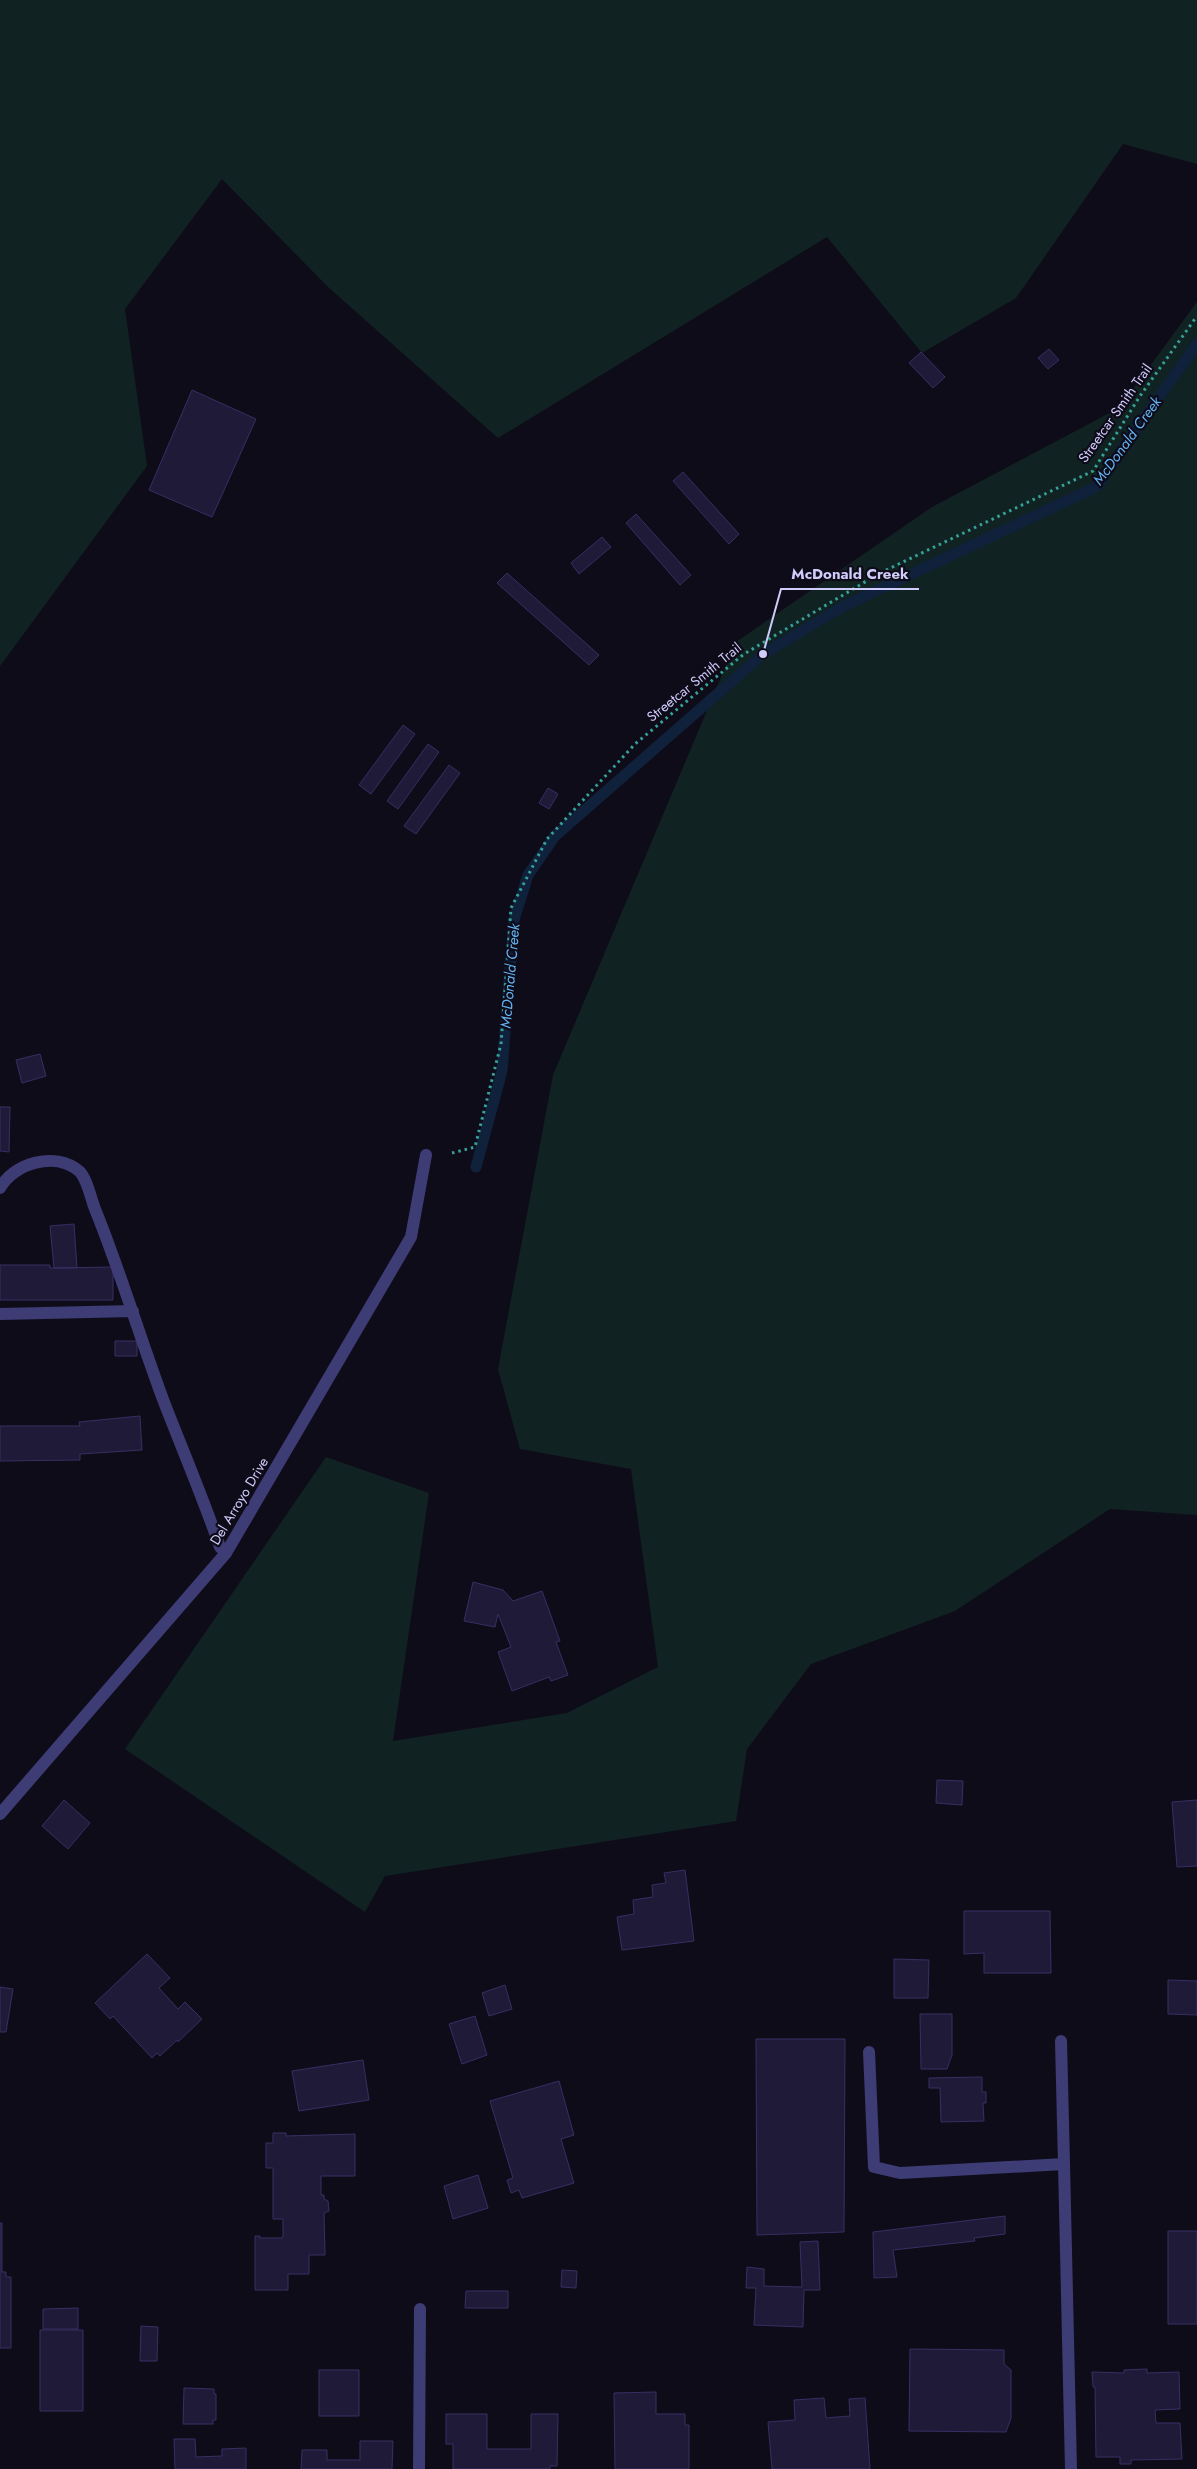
<svg xmlns="http://www.w3.org/2000/svg" width="1197" height="2469" font-family="Jost,sans-serif">
  <rect width="100%" height="100%" fill="#0f0c1a"/>
  <path fill="#102322" d="M0 0H1197V164L1123 144 1016 298 922 353 827 237 498 438 327 286 222 179 125 309 147 466 0 666Z
    M1197 302V1515L1110 1509 955 1611 811 1664 747 1749 736 1821 385 1876 365 1912 125 1749 326 1457 429 1493 393 1741 567 1713 658 1667 631 1469 520 1449 498 1369 553 1075 736 642 932 507 1119 408Z"/>
  <g fill="none" stroke-linecap="round" stroke-linejoin="round">
    <path stroke="#0f213b" stroke-width="11" d="M476 1167 502 1071 514 920 528 875 555 836 763 654 844 606 1098 486 1132 434 1197 344"/>
  </g>
  <path fill="#201a39" stroke="#382e63" d="M1049 349 1059 360 1048 369 1038 358Z
    M921 352 945 377 933 388 909 363Z
    M192 390 256 419 212 517 149 490Z
    M683 472 739 534 729 544 673 481Z
    M636 514 691 575 680 585 626 523Z
    M602 537 611 547 579 574 571 563Z
    M507 573 599 655 589 665 497 583Z
    M403 725 415 734 371 794 359 785Z
    M428 744 439 752 398 809 387 801Z
    M449 765 460 773 416 834 404 826Z
    M548 788 558 794 549 809 539 803Z
    M40 1054 46 1076 22 1083 16 1060Z
    M0 1107H10L9 1152 0 1151Z
    M74 1224 77 1268H54L50 1226Z
    M0 1265H50V1268L113 1267V1300H0Z
    M115 1341H137V1356H115Z
    M140 1416 142 1450 80 1454V1460L0 1461V1426H80L79 1422Z
    M473 1582 503 1590 513 1601 542 1591 560 1641 556 1642 568 1675 551 1681 549 1677 512 1691 498 1652 511 1647 498 1614 495 1627 464 1621Z
    M937 1780 963 1781 962 1805 936 1803Z
    M64 1800 90 1823 68 1849 42 1826Z
    M1197 1800V1866L1177 1867 1172 1802Z
    M685 1870 694 1941 622 1950 617 1917 634 1914 633 1900 653 1897 652 1885 666 1883 664 1873Z
    M964 1911H1050L1051 1973H984V1953L964 1954Z
    M147 1954 170 1978 159 1988 178 2009 185 2002 202 2019 178 2042 177 2040 160 2056 157 2053 152 2058 113 2016 110 2019 95 2003Z
    M894 1959 929 1960 928 1998H894Z
    M1168 1980 1197 1981V2015L1168 2014Z
    M505 1985 512 2009 489 2016 482 1993Z
    M0 1987 13 1989 6 2032H0Z
    M920 2014H952V2055L947 2069H921Z
    M475 2016 487 2055 462 2064 449 2024Z
    M756 2039H845L844 2232 757 2235Z
    M363 2060 369 2100 299 2111 292 2071Z
    M982 2077V2092H986V2103H983L984 2121 941 2122 940 2088H929V2078Z
    M559 2081 574 2135 561 2139 574 2183 522 2198 519 2190 511 2193 507 2180 513 2178 490 2101Z
    M273 2133H286V2136L355 2134V2176H321V2195H324V2199L328 2201 329 2211 324 2213 325 2255H309V2274H288V2290H255V2236H260V2238H282L283 2236V2219H273V2168H266V2143H273Z
    M478 2175 488 2208 453 2219 444 2186Z
    M1005 2216V2234L974 2238 975 2241 893 2250 897 2277 874 2278 873 2232Z
    M0 2223H2V2272H6V2277H11V2348H0Z
    M1168 2231H1197V2324H1168Z
    M818 2241 820 2290H804L803 2327 754 2325 756 2288H746L747 2267 764 2269V2286L802 2287 800 2242Z
    M562 2270 577 2271 576 2288 561 2287Z
    M466 2291H508V2308H465Z
    M78 2308V2329H43V2309Z
    M141 2326 158 2327 157 2361H140Z
    M40 2330H83V2411H40Z
    M910 2349 1004 2350V2364L1011 2370V2418L1006 2432 909 2431Z
    M1147 2369V2373L1179 2372 1180 2409 1155 2410 1156 2423H1180L1182 2459 1131 2460V2464H1120V2457H1096L1095 2387H1093L1092 2372 1124 2373V2370Z
    M319 2370H359V2416H319Z
    M184 2388 214 2389V2394H216V2420H213V2424H183Z
    M656 2392V2414H685V2425H689V2469H615L614 2393Z
    M824 2398 826 2418 850 2416 849 2399 865 2398 870 2469H772L768 2422 795 2420 794 2400Z
    M446 2414H487V2449H531V2414H558L557 2466H550V2469H453V2444H446Z
    M174 2439H195L196 2457 222 2456V2449L246 2448V2469H175Z
    M360 2441H393L392 2469H301L302 2450H327V2460H360Z"/>
  <g fill="none" stroke-linecap="round" stroke-linejoin="round">
    <path stroke="#37a199" stroke-width="3" stroke-dasharray="2.5 4" stroke-linecap="butt" d="M452 1153 475 1147 501 1044 511 908 547 839 635 744 744 654 880 573 1093 471 1140 396 1197 316"/>
    <path stroke="#3d3c75" stroke-width="12" d="M0 1188C14 1163 55 1151 79 1171 87 1178 91 1199 95 1209 121 1273 140 1338 164 1402 183 1451 203 1498 220 1547L226 1553
      M0 1314 133 1311
      M1061 2041 1064 2164
      M869 2052 874 2167 900 2173 1064 2164 1071 2469
      M419 2469 420 2309"/>
    <path stroke="#3d3c75" stroke-width="12" d="M0 1814 226 1553 411 1237 426 1155"/>
  </g>
  <g text-anchor="middle" dominant-baseline="central" stroke-width="4.5" stroke-linejoin="round" paint-order="stroke">
    <g font-size="14" fill="#cfcbfa" stroke="#0f0c1a">
      <text transform="translate(1115 413) rotate(-55)">Streetcar Smith Trail</text>
      <text transform="translate(694 682) rotate(-39)">Streetcar Smith Trail</text>
      <text transform="translate(239 1501) rotate(-59)">Del Arroyo Drive</text>
    </g>
    <g font-size="15" font-style="italic" fill="#63b1f0" stroke="#0f0c1a">
      <text transform="translate(1127 441) rotate(-54)">McDonald Creek</text>
      <text transform="translate(510 976) rotate(-85)">McDonald Creek</text>
    </g>
  </g>
  <path fill="none" stroke="#cfcbfa" stroke-width="2" d="M763 654L781 589H919"/>
  <circle fill="#cfcbfa" stroke="#0f0c1a" stroke-width="2" cx="763" cy="654" r="5"/>
  <g font-size="15" text-anchor="middle" font-weight="bold" fill="#cfcbfa" stroke="#0f0c1a" stroke-width="4.5" stroke-linejoin="round" paint-order="stroke">
    <text x="850" y="579">McDonald Creek</text>
  </g>
</svg>
